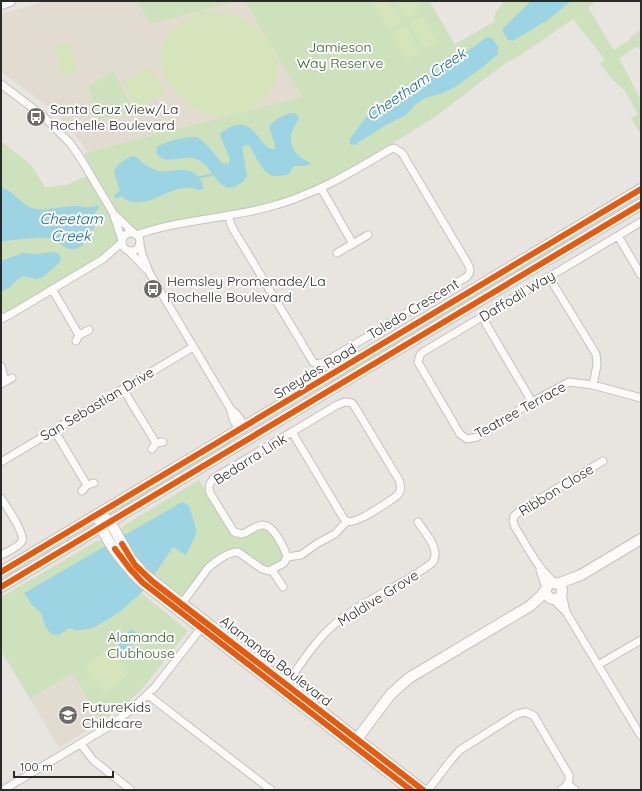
<svg xmlns="http://www.w3.org/2000/svg" width="642" height="791" font-family="Quicksand,sans-serif">
  <rect width="100%" height="100%" fill="#e8e5e1"/>
  <path fill="#e2dcd0" d="M45 1H137L151 24 237 1H245L303 97 87 152 71 129 53 110 5 75 1 71V14Z
    M72 673 101 722 59 748 30 699Z"/>
  <path fill="#cde1bd" d="M137 1H237L151 24Z
    M245 1H429L455 44 494 22 495 13 504 1H597L588 8C598 22 604 36 614 50L631 39 630 37 641 30V46L637 48 636 47 619 58 641 100V134L631 119 638 114 624 90 613 80 600 64 605 60 573 19 521 55 504 64 435 117 338 177 313 189 270 204 135 231 122 219 94 172 84 154 87 152 302 97Z
    M113 71 136 113 97 120 89 86Z
    M1 141 31 165 45 187 66 185 87 176 112 219 119 241 113 249 1 316Z
    M582 233 583 235 327 388 324 383 566 239Z
    M229 440 232 445 121 511 119 506Z
    M199 480 232 536C244 543 253 529 265 529 273 534 283 548 283 558 268 580 256 559 243 551 240 549 236 550 233 550L186 592 180 595 155 579 118 530 131 521Z
    M97 541H101L116 567 139 591 188 631 143 688 124 706 101 722 72 673 30 699 1 651V597Z"/>
  <path fill="#d6e4bb" d="M378 1H389L402 22 389 30 373 4Z
    M396 1H414L420 11 407 19Z
    M206 11C218 12 230 13 242 19 273 34 294 74 261 101 250 111 240 115 226 115 222 116 217 116 214 116 200 113 187 104 178 94 143 58 164 24 206 11Z
    M423 16 438 42 425 49 410 23Z
    M405 26 420 52 407 60 392 34Z
    M70 43 76 72 62 75 55 46Z
    M150 66 166 92 153 100 137 74Z
    M136 75 152 101 139 109 123 83Z
    M110 647 130 673 104 693 85 667Z"/>
  <path fill="#9cd4e3" d="M531 1H571L549 19 513 41 508 40 503 32V28Z
    M487 37 493 39 498 47V54L484 66 455 87 443 93 425 98 416 104 406 115 386 125 356 144 352 145 350 144V139L360 125 374 108 381 103 400 92 425 81 440 69 457 59Z
    M290 113H295L299 117C297 122 294 127 292 132 287 146 298 159 310 162L311 164 305 166H294C292 168 291 172 289 174 286 175 282 176 279 176 263 178 257 158 250 146L246 145 242 147 247 176C243 183 236 187 228 188 214 182 209 163 196 159 183 154 164 167 156 152L158 146C167 142 189 134 198 138 207 143 215 155 222 163L228 164 230 159 221 138 220 135C223 130 228 128 233 126 257 118 260 151 275 149 276 142 269 134 270 125L277 119Z
    M132 156C138 156 139 161 144 164 147 166 151 168 155 170 166 174 175 169 186 170 195 171 204 180 203 189L199 190C175 180 156 206 132 202 127 201 125 198 121 196L116 199 114 196 120 190C112 170 111 167 132 156Z
    M1 187C13 191 20 203 32 208 43 212 67 205 79 206 85 207 93 208 98 205L99 208 95 212 97 223C91 230 90 240 81 246 66 256 61 239 48 238 39 237 10 240 1 242Z
    M53 252 59 254 61 258 60 262 43 277 36 279 23 276 18 279 10 287 1 292V261L22 253 37 254Z
    M182 502 189 505 197 532 186 555 173 547 143 591 122 610 102 623 94 627 84 630H75L69 628 59 635 51 634 45 626 41 613 32 605 24 593Z
    M131 629 139 634 130 646 128 645 122 653 116 648Z"/>
  <g fill="none" stroke-linecap="round" stroke-linejoin="round">
    <path stroke="#9cd4e3" stroke-width="2" d="M197 178 214 174"/>
    <g stroke="#c2c2c1" stroke-width="9">
      <path id="street" d="M1 84 43 116 70 143 81 159 113 213 122 240
        M321 188 353 244
        M116 216 135 234
        M641 222 423 352 420 355 418 362 460 434 467 439 477 437 532 402 569 382 593 385 641 398
        M122 242a9 9 0 1 1 18 0a9 9 0 1 1-18 0Z
        M136 235C178 220 222 219 265 208 310 197 349 174 389 150L394 148 402 153 468 264C471 270 471 274 465 278L325 362 317 364 313 362 310 357 233 229 230 222 229 215
        M618 236 641 275
        M140 245 142 254 150 274 230 408 238 416 245 427
        M129 251 146 269
        M337 253 368 235
        M549 277 596 354 597 365 593 385
        M52 289 79 335
        M482 317 532 402
        M1 319 11 314 103 259 122 242
        M76 341 79 335 89 330
        M1 366 5 381
        M1 384 12 378
        M123 389 156 443
        M345 402 352 403 355 407 399 480C402 488 401 493 394 498 386 503 356 525 347 521 344 520 342 516 341 514L292 432 337 405Z
        M230 408 233 419 239 430
        M54 430 87 485
        M152 449 156 443 163 442
        M1 462 193 347
        M82 491 87 485 94 483
        M1 498C6 506 25 533 22 541 19 547 7 552 1 555
        M318 543 335 534 347 521
        M287 557C285 549 273 524 263 525 255 525 249 532 242 534L234 532 210 493C208 487 209 483 214 478L292 432
        M272 570 283 587
        M540 570 546 588
        M555 583C538 569 527 546 515 527L513 521 514 516 521 510 603 461
        M562 594 566 612
        M553 599 566 612 641 736
        M180 606 208 568C216 561 228 552 238 552L262 569 269 571 284 563 287 557 301 555 315 545
        M598 665 641 640
        M284 687C300 666 315 640 336 623 365 599 402 586 432 563 442 550 425 533 418 522
        M148 695 271 790
        M81 744 93 760 131 790
        M568 784 575 790
        M3 790 108 727 131 710 155 687 201 628
        M428 790 451 760 460 750 517 714 526 712 534 716 569 775C570 782 567 786 561 790"/>
    </g>
    <g stroke="#c2c2c1" stroke-width="12">
      <path id="secondary" d="M1 4 10 1
        M106 519 110 522 131 559 144 574 423 790
        M100 522C103 539 130 571 143 583L411 790
        M1 572 641 189
        M546 591a8 8 0 1 1 16 0a8 8 0 1 1-16 0Z
        M557 584 581 575 641 539
        M1 587 641 204
        M354 743 391 694 409 678 530 606 541 596 546 589"/>
    </g>
    <use href="#street" stroke="#fcfbfa" stroke-width="7"/>
    <use href="#secondary" stroke="#fcfbfa" stroke-width="10"/>
    <g stroke="#fff" stroke-width="8">
      <path id="cycleway" d="M122 544 135 565 153 582 423 790
        M115 549 130 569 143 583 411 790
        M1 572 641 189
        M1 587 641 204"/>
    </g>
    <use href="#cycleway" stroke="#e8590c" stroke-width="6"/>
  </g>
  <defs>
    <g id="bus-disc" transform="scale(1)"><circle r="9.5" fill="#6d6c6b" stroke="#fff"/><path d="M-5-6H5V4H4V6H2V4H-2V6H-4V4H-5ZM-3.5-4V0h7V-4ZM-3.5 1.2v1.5H-2V1.2ZM2 1.2v1.5H3.5V1.2Z" fill="#fff"/></g>
    <g id="school-disc" transform="scale(1)"><circle r="9.5" fill="#6d6c6b" stroke="#fff"/><path d="M0-5L7-2L0 1L-7-2ZM-4 1L0 2.5L4 1V4Q0 6-4 4Z" fill="#fff"/></g>
  </defs>
  <g fill-rule="evenodd">
    <use href="#bus-disc" x="36" y="117"/>
    <use href="#bus-disc" x="153" y="289"/>
    <use href="#school-disc" x="68" y="715"/>
  </g>
  <g text-anchor="middle" dominant-baseline="central" stroke-width="4" stroke-linejoin="round" paint-order="stroke">
    <g font-size="14" fill="#316221" stroke="#fff">
      <text x="340" y="47">Jamieson<tspan x="340" dy="16">Way Reserve</tspan></text>
      <text x="141" y="637">Alamanda<tspan x="141" dy="16">Clubhouse</tspan></text>
    </g>
    <g font-size="14" fill="#2b2b2b" stroke="#fff" text-anchor="start">
      <text x="50" y="109">Santa Cruz View/La<tspan x="50" dy="16">Rochelle Boulevard</tspan></text>
      <text x="167" y="281">Hemsley Promenade/La<tspan x="167" dy="16">Rochelle Boulevard</tspan></text>
      <text x="82" y="707">FutureKids<tspan x="82" dy="16">Childcare</tspan></text>
    </g>
    <g font-size="14" fill="#2b2b2b" stroke="#fff">
      <text transform="translate(517 296) rotate(-31)">Daffodil Way</text>
      <text transform="translate(413 309) rotate(-31)">Toledo Crescent</text>
      <text transform="translate(315 371) rotate(-31)">Sneydes Road</text>
      <text transform="translate(97 404) rotate(-31)">San Sebastian Drive</text>
      <text transform="translate(520 410) rotate(-29)">Teatree Terrace</text>
      <text transform="translate(250 459) rotate(-32)">Bedarra Link</text>
      <text transform="translate(556 490) rotate(-32)">Ribbon Close</text>
      <text transform="translate(378 598) rotate(-32)">Maldive Grove</text>
      <text transform="translate(276 661) rotate(38)">Alamanda Boulevard</text>
    </g>
    <g font-size="15" font-style="italic" fill="#1a6c90" stroke="#fff">
      <text transform="translate(416 84) rotate(-34)">Cheetham Creek</text>
      <text x="71" y="218">Cheetam<tspan x="71" dy="17">Creek</tspan></text>
    </g>
  </g>
  <rect width="642" height="791" fill="none" stroke="#2b2b2b" stroke-width="4"/>
  <path d="M14 771v6h99v-6" fill="none" stroke="#2b2b2b" stroke-width="2"/>
  <text x="20" y="771" font-size="12" fill="#2b2b2b" stroke="#ffffff" stroke-width="3" paint-order="stroke">100 m</text>
</svg>
